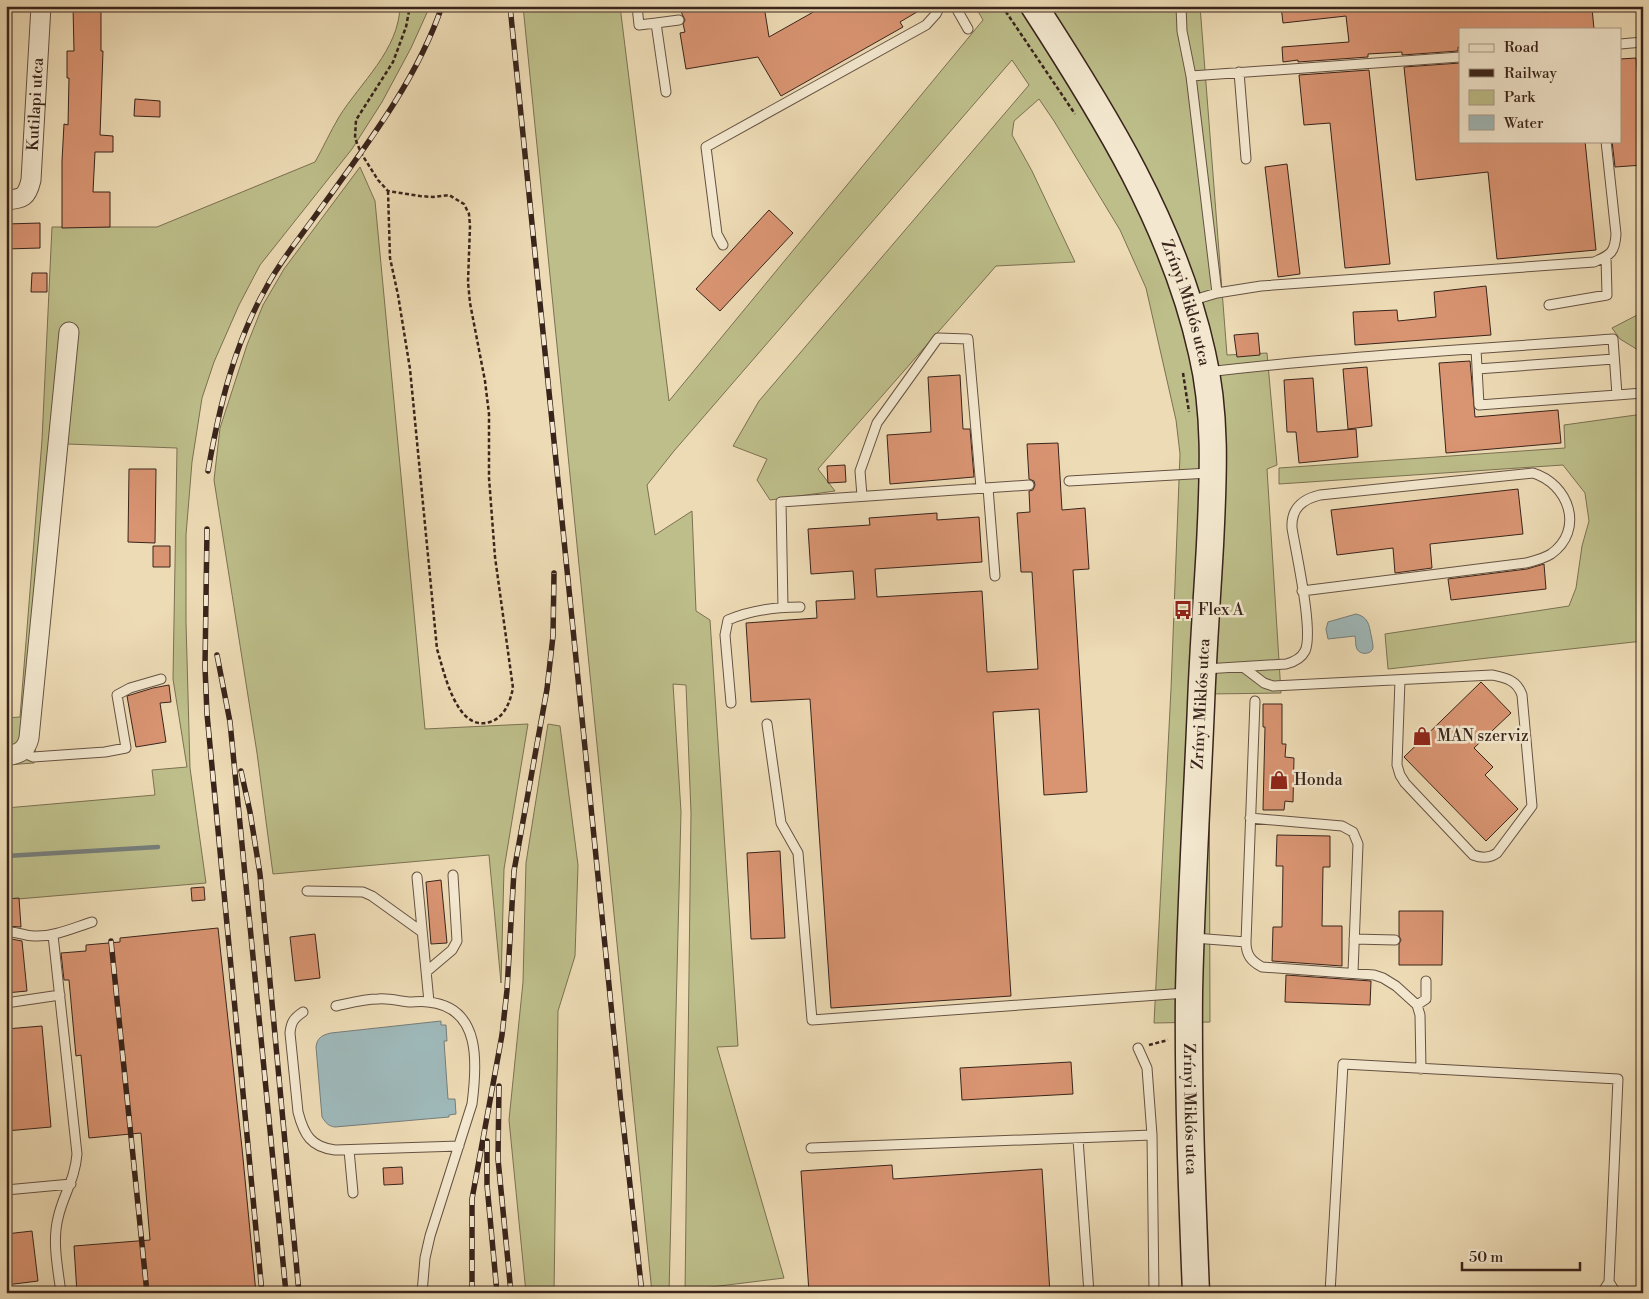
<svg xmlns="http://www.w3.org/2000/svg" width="1649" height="1299" font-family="'Libre Bodoni',serif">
  <rect width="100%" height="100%" fill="#eddbb5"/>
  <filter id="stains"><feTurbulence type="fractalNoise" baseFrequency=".004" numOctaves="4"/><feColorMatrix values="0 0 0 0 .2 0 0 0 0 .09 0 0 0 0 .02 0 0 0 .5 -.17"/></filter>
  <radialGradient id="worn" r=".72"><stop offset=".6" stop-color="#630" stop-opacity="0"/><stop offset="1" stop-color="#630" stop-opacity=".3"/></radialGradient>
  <path fill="#bdbe8a" stroke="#7b7152" d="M400 6H430L411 48 382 102 352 149 260 265 239 305 214 362 202 398 192 462 186 535V622L190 768 206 883 6 900V808L155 795 152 770 187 767 173 679 177 448 67 444 34 763 6 765V718L20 717 42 440 52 227H157L315 162C323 148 330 132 339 117 360 83 399 50 400 6Z
    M523 6H620L669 401 983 20 975 6H1200L1227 355 1267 353 1277 465 1267 469 1281 693 1209 694 1210 1022 1154 1023 1171 689 1180 454 1176 420 1146 288 1120 230 1054 121 1039 99 1014 121 1012 135 1032 171 1075 262 996 266 818 469 835 491 770 500 757 480 767 459 733 446 759 401 1029 85 1012 60 674 451 647 485 655 535 692 511 696 611 710 620 738 1046 717 1047 784 1278 703 1288V1293H685L691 813 686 685 673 684 681 812 669 1293H652Z
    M360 167 375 201 425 729 528 724 504 869 501 983 489 855 273 874 257 753 214 480 220 428 247 345 263 305 284 269Z
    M1643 312V353L1620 339 1612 328Z
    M1643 414V641L1388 669 1385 634 1569 606 1576 588 1582 546 1589 521 1585 493 1563 465 1279 484V468L1565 448 1564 425Z
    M548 724 560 726 578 865 575 956 558 1011 554 1293H526L509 1120 523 982 526 863Z"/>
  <path fill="#9eb8b9" stroke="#767d7a" d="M1356 614C1368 617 1369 624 1371 635 1372 639 1373 644 1373 648 1371 655 1360 655 1357 649 1355 645 1356 640 1355 636L1328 639 1326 629 1328 622Z
    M441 1021V1025H446L447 1041H444L448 1099H455L456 1114 449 1115V1117L335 1127C328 1126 326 1123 322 1117L316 1047C317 1038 322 1035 331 1033Z"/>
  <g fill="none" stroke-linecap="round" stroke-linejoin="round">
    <path stroke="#767d7a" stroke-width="4.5" d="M6 856 158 847"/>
  </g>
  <path fill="#d99472" stroke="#39241b" d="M73 6H101V51H103L100 135 113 136V152H95L93 192H110V227L62 228V161L64 124 68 125 69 78H67V51H74Z
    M680 6H764L769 37 824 6H927L900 22 903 27 781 96 758 57 686 69 680 33 685 32 683 24 685 20 682 14Z
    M1281 6H1543V12L1592 8 1594 29H1460V47H1458V51L1402 55V52L1368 54V57L1298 62V60L1283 62 1282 47 1349 42 1346 16 1283 23Z
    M1636 58 1643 127V165L1615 167 1612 141H1620V59Z
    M1460 63V141H1585L1596 250 1497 259 1488 172 1416 180 1404 67Z
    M1369 70 1390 264 1345 268 1330 123 1304 125 1299 75Z
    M135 99 160 101V117L134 116Z
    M1287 164 1300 274 1278 277 1265 167Z
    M769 210 793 233 720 311 696 289Z
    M40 223V248L6 249V224Z
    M32 273H47V292H31Z
    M1486 286 1491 335 1355 345 1353 312 1397 310 1398 321 1436 317 1434 292Z
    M1258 333 1260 355 1237 357 1234 335Z
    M1470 361 1475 417 1558 410 1561 443 1446 453 1439 363Z
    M1367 367 1372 426 1348 429 1343 369Z
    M960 375 963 429H970L974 477 890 484 887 435 931 432 928 377Z
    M1313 378 1317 432 1356 429 1358 457 1299 463 1296 432H1287L1284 380Z
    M1058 443 1062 510 1085 508 1089 569 1073 570 1087 792 1044 795 1039 709 993 712 1011 996 831 1008 810 699 751 702 746 623 817 618 816 601 855 599 853 571 811 574 808 529 870 525 869 518 937 513V520L979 517 982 562 875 569 877 597 982 591 987 672 1038 669 1032 572H1021L1017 513 1030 512 1029 491 1033 490 1035 485 1034 481 1029 479 1027 444Z
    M845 465 846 482 828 483 827 466Z
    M129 469H156L155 543 128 542Z
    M1518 489 1523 534 1430 544 1432 568 1395 573 1393 548 1337 555 1331 510Z
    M153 546H170V567H153Z
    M1544 564 1546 589 1451 600 1448 579 1527 569Z
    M1481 682 1511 713 1474 748 1493 767 1485 775 1518 809 1486 841 1404 757Z
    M169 685 171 702 160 703 166 742 136 747 127 696 153 688Z
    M1263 704H1282V744H1286L1285 757 1294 758 1293 802 1285 801 1284 810H1263L1265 727H1263Z
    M1277 835 1330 836V867H1323L1322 926H1342V966L1272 961 1273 927H1282L1283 866H1276Z
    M780 851 785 938 751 939 747 853Z
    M441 880 447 943 431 944 426 882Z
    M204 887 205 900 192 901 191 888Z
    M19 898 21 927 6 926V899Z
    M1399 911H1443L1442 965H1399V944L1401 940 1399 936Z
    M218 928 242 1148 256 1293H77L74 1246 150 1240 141 1133 89 1138 81 1055 76 1056 69 980H64L61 953 86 951V945L120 942V938Z
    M315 934 320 978 295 981 290 937Z
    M6 938 22 941 27 991 6 993Z
    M1286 975 1371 981 1370 1005 1285 1002Z
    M42 1026 51 1127 6 1131V1029Z
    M1071 1062 1073 1094 962 1100 960 1068Z
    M892 1165 893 1179 1042 1169 1050 1293H809L801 1171Z
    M402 1167 403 1184 384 1185 383 1168Z
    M32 1231 38 1281 6 1285V1234Z"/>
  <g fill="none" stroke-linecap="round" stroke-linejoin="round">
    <g stroke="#665242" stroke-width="11">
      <path id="lane" d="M637 6 639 25 656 23 666 92
        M955 6 968 29
        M1181 6 1182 31 1191 76 1217 293
        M656 23 679 20
        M1620 44 1643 42
        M1239 72 1246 159
        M1191 76 1460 57
        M723 245 717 234 706 147 926 25 936 14 940 6
        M1190 301 1217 293 1261 286 1594 262C1611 255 1615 252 1616 234L1606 141
        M1549 305 1607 295 1606 257
        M1477 369 1614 359
        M1207 372C1342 356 1478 349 1613 339L1617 395 1479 405 1476 349
        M1617 395 1643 393
        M1069 481 1209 473
        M988 488 995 576
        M862 496 860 471 877 423 938 338 968 339 981 488
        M783 607 781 502 1029 485
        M1243 667 1264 683 1273 686 1492 675C1506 678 1517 680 1522 695L1532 806 1497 853C1490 858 1481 858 1473 855L1405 783 1400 775 1397 765 1400 680
        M1205 669 1286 664C1294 662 1301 659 1305 651 1314 632 1296 553 1292 528 1291 508 1303 499 1320 495L1533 473C1569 484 1585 530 1551 554 1543 559 1534 561 1526 563L1302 591
        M731 703 725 635 728 620C751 610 775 607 800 607
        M767 724 781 823 798 853 812 1020 1186 993
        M22 752 33 757 105 752 126 748 117 695 130 688 161 679
        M1250 818 1342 826 1353 832 1358 844 1353 972
        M417 877 429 1002
        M307 891 363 892 372 896 422 932
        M6 932C18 931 23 936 34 936 54 937 73 928 92 922
        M53 935 77 1154C75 1180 63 1195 58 1218 52 1242 58 1269 61 1293
        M1194 938 1246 942C1246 955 1251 961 1262 967L1374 975 1383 978 1396 986 1417 1005 1420 1015 1421 1069
        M1354 939 1395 940
        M1246 942 1255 701
        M426 972 452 950 457 941 453 875
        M6 1003 60 995
        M1417 1005 1426 999V981
        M336 1006C350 1003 364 999 378 999 389 998 399 1001 409 1002 415 1002 422 1001 428 1002 482 1007 477 1065 472 1104L430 1236 425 1258 422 1293
        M303 1012C294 1018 291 1022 290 1033L298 1112C304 1135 311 1147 335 1150L459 1146
        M1138 1048 1147 1068 1152 1135 1154 1293
        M1078 1139 1089 1293
        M811 1148 1152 1135
        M349 1150 353 1193
        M6 1190 71 1184
        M1330 1293 1343 1064 1618 1079 1609 1282 1616 1293
        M1602 1293 1609 1282"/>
    </g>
    <g stroke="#665242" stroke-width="21">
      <g id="street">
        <path id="s1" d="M6 200C23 199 27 197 31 180L41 6"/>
        <path d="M6 756C19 754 26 751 29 738L69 332"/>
      </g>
    </g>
    <g stroke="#39241b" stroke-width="29">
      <g id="secondary">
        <path id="s2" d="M1034 6C1104 114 1174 226 1202 353 1217 416 1213 481 1210 545 1207 599 1203 652 1201 705 1197 801 1191 897 1189 992 1188 1093 1192 1193 1196 1293"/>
      </g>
    </g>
    <path stroke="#39241b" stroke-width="2.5" stroke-dasharray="4 2.5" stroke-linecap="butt" d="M1002 6 1075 114
      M388 191 390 258 398 295 410 369 437 649C444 671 456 733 490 722 505 717 510 702 513 688L495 557 489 478V414L485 381 470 303 468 282 470 226 469 214 464 204 449 195 433 197 420 196 388 191 378 180 361 153 355 138 356 120 393 62 406 27 410 6
      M1183 373 1189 412
      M1149 1045 1168 1040"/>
    <use href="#lane" stroke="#f3e8cf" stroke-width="9"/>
    <use href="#street" stroke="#f3e8cf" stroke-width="19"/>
    <use href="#secondary" stroke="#f3e8cf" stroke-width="26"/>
    <g stroke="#39241b" stroke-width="5.5">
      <path id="rail" d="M510 6 621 1104 642 1293
        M208 471C219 408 234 344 266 288 279 263 297 241 313 219 361 152 415 85 442 6
        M207 529 205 667 207 714 262 1293
        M217 655 230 722 286 1293
        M241 771 250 812 260 874 299 1293
        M111 941 147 1293
        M499 1086 498 1159 511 1293
        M487 1141V1185L497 1293
        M472 1293V1199L502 1035 507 990 514 871 547 689 553 636 554 573"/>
    </g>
    <use href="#rail" stroke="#f3e8cf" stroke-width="4" stroke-dasharray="11" stroke-linecap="butt"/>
  </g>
  <defs>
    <g id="bus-bare" transform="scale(1.5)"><path d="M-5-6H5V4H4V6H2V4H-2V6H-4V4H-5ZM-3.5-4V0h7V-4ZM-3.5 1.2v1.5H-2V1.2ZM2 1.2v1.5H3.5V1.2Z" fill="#8f2418" stroke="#f3e8cf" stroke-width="2.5" paint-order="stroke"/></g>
    <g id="shop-bare" transform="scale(1.5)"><path d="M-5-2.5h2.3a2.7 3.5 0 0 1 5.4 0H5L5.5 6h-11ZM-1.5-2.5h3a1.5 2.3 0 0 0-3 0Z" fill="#8f2418" stroke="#f3e8cf" stroke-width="2.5" paint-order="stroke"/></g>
  </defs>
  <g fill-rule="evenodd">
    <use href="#bus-bare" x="1183" y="610"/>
    <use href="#shop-bare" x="1422" y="736"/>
    <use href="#shop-bare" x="1279" y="780"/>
  </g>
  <g text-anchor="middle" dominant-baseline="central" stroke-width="5" stroke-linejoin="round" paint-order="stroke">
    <g font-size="16" fill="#39241b" stroke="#f3e8cf">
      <text stroke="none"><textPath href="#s1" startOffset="112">Kutilapi utca</textPath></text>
      <text stroke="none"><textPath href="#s2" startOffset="335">Zrínyi Miklós utca</textPath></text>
      <text transform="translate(1201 704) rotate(-87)">Zrínyi Miklós utca</text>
      <text stroke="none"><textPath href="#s2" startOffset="1145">Zrínyi Miklós utca</textPath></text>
    </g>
    <g font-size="16" fill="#39241b" stroke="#f3e8cf" text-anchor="start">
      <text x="1198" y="610">Flex A</text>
      <text x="1437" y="736">MAN szerviz</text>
      <text x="1294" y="780">Honda</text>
    </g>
  </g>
  <rect width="1649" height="1299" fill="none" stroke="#eddbb5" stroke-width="25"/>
  <rect x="8" y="8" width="1634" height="1284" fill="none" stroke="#39241b" stroke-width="2.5"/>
  <rect x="12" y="12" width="1624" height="1274" fill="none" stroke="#39241b"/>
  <rect x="1459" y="28" width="162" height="115" fill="#f3e8cf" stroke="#a99a87"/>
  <rect x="1469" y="44" width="25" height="8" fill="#f3e8cf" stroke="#a99a87"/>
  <text x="1504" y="52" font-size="15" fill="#39241b">Road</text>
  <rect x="1469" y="69" width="25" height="8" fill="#39241b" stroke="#a99a87"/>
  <text x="1504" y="78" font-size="15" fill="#39241b">Railway</text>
  <rect x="1469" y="90" width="25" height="15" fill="#bdbe8a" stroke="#a99a87"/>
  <text x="1504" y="102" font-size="15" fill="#39241b">Park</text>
  <rect x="1469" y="115" width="25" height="15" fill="#9eb8b9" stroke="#a99a87"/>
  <text x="1504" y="128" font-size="15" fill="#39241b">Water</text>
  <path d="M1462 1262v8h118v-8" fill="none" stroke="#39241b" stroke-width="2.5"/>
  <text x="1469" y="1262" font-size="15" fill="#39241b" stroke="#f3e8cf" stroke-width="4" paint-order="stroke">50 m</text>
  <rect width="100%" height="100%" filter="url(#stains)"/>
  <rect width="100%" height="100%" fill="url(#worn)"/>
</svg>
